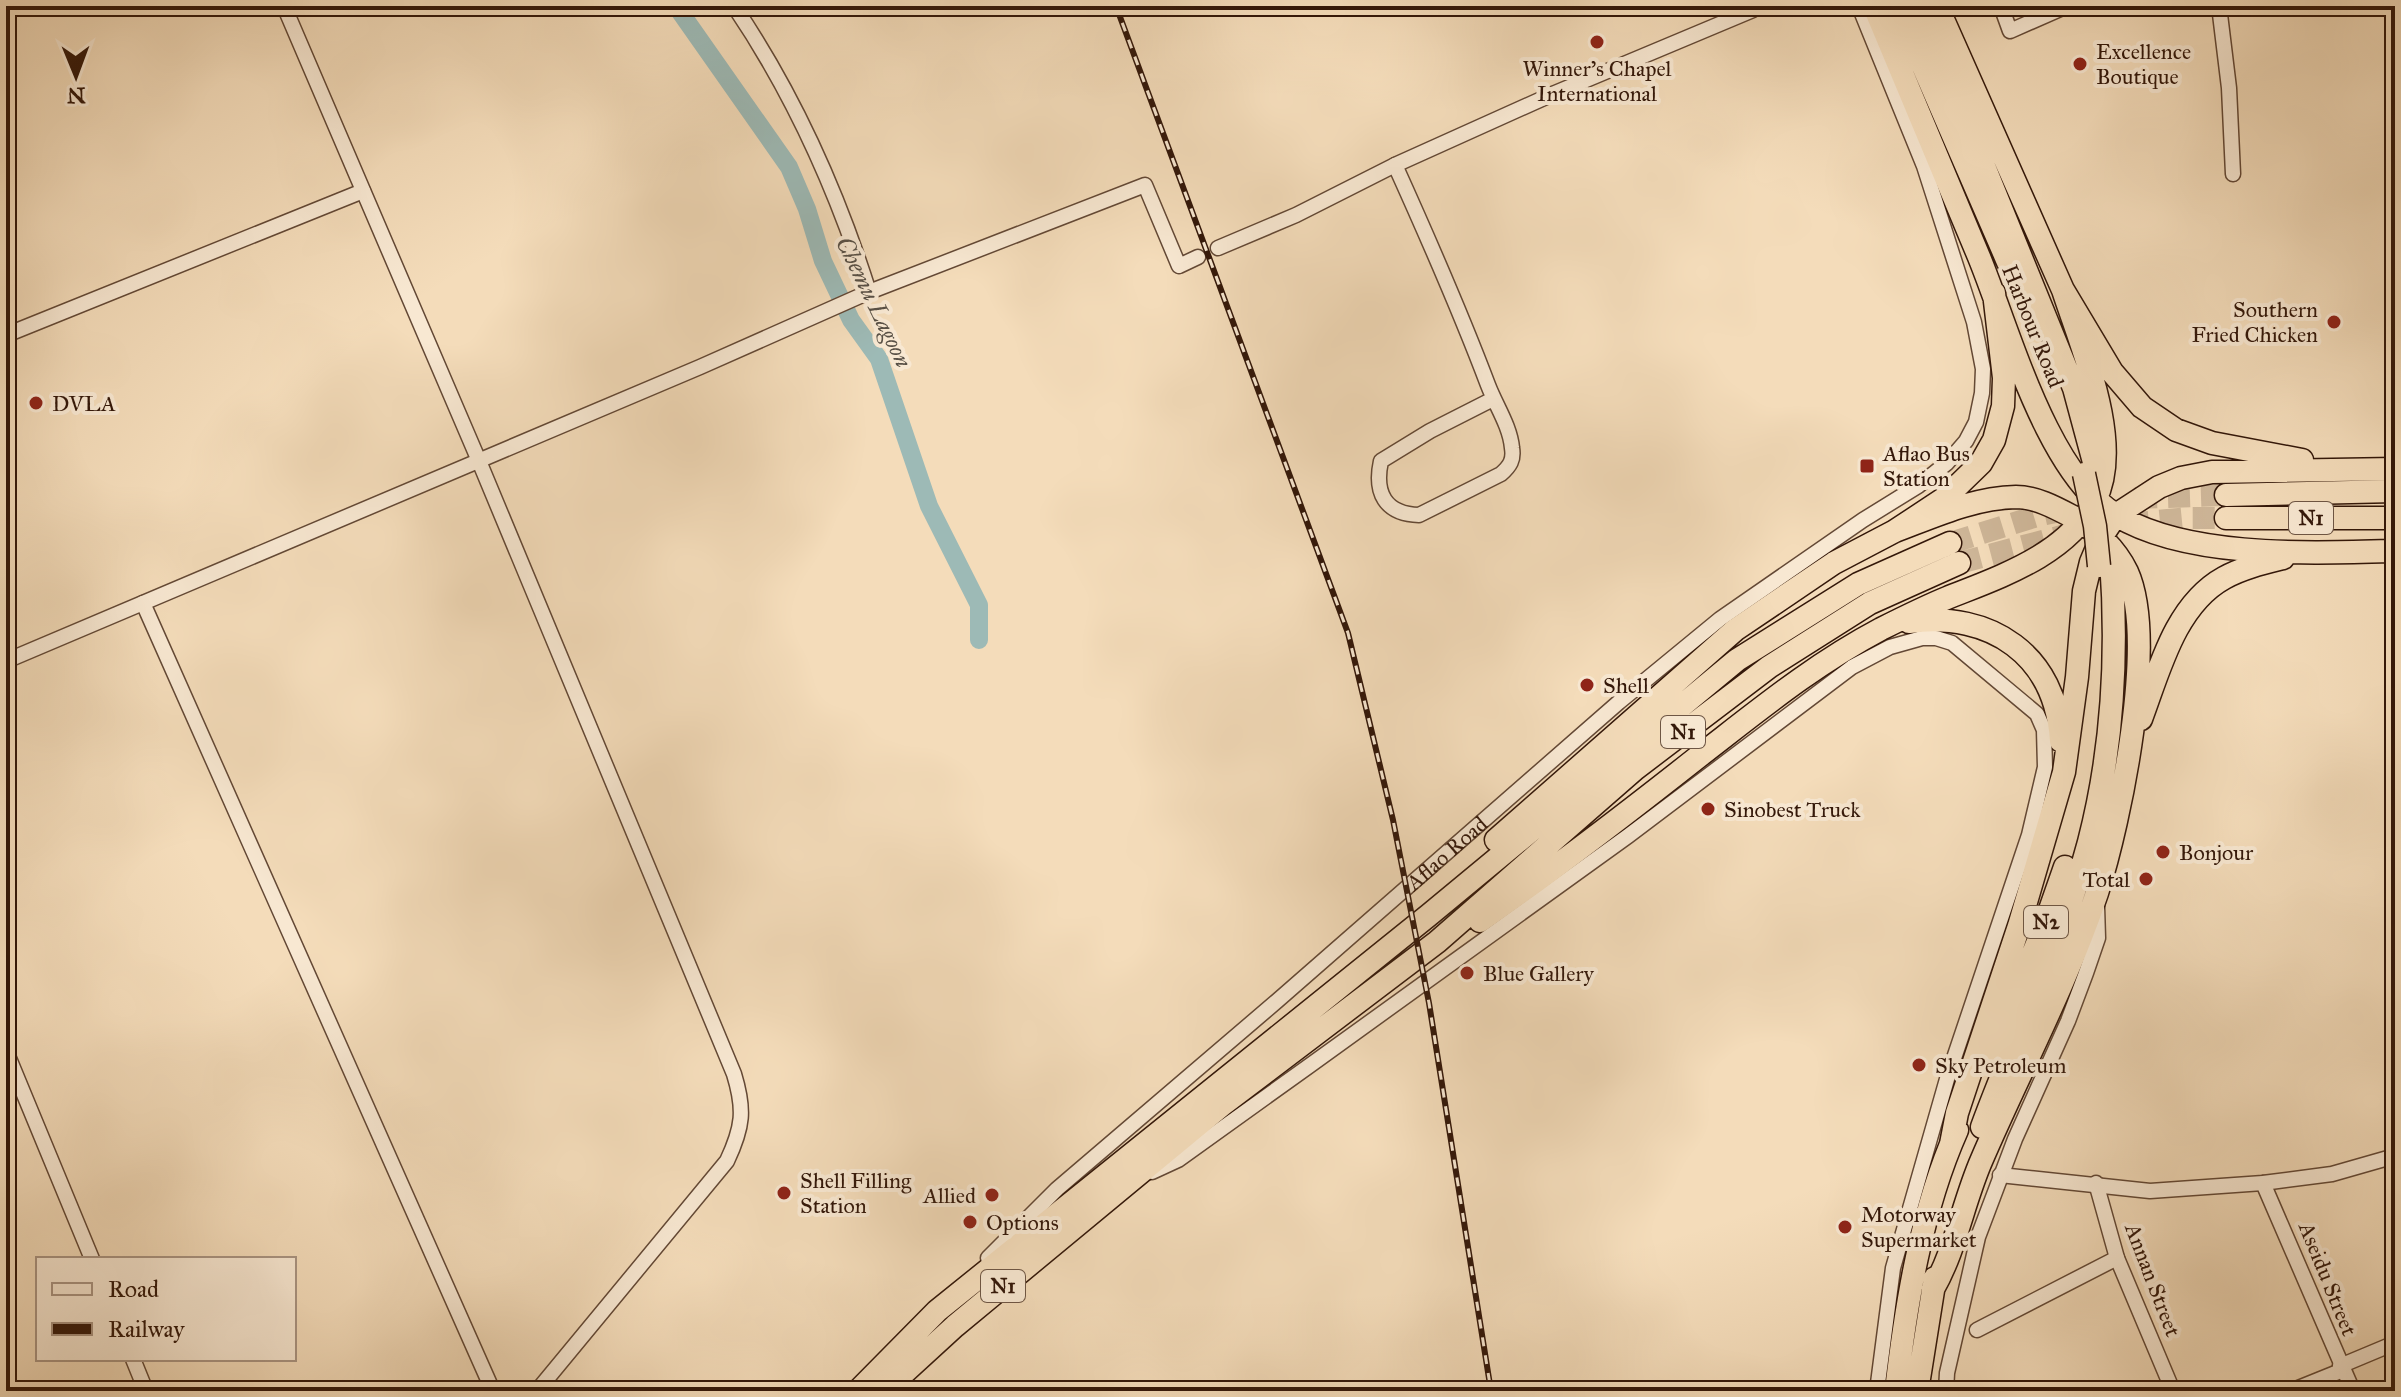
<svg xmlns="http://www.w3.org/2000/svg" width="2401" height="1397" font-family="'IM FELL Great Primer',serif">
  <rect width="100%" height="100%" fill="#f4dcba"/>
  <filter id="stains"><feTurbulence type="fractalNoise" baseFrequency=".0025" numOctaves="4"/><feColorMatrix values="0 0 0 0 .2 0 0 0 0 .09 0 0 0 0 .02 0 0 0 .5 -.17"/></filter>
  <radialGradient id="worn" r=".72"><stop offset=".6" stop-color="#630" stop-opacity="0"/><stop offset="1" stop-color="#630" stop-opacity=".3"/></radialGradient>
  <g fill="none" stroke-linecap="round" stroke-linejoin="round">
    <path stroke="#9dbab6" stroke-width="18" d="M676 6 789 167 807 209 823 261 842 301 851 320 879 359 929 506 979 605V640"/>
    <path stroke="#cdb597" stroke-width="22" stroke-dasharray="22 11" stroke-linecap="butt" d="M2135 498 2226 495
      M2127 524 2188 518H2226
      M1950 543 2037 516 2070 509
      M1959 563 2073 533"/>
    <g stroke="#634835" stroke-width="17">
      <g id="minor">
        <path d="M284 6 479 461 734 1074C745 1110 743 1127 727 1161L537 1391"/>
        <path d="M734 6C793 93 837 191 869 292"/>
        <path d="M2001 6 2010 31 2067 6"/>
        <path d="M2219 6 2229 88 2233 174"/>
        <path d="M1395 165C1428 238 1460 311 1488 385 1496 406 1510 426 1512 448 1514 460 1510 466 1501 474L1419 515C1385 514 1374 493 1381 461L1430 431 1493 399"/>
        <path d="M1218 248 1296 215 1395 165 1555 93 1753 10"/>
        <path d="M6 335 363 191"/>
        <path d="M143 603 493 1391"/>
        <path d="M6 661 700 367 869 292 1145 185 1179 266 1198 257"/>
        <path d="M6 1051 92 1259"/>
        <path d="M1152 1172 1178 1160 1309 1066 1628 836 1852 667 1890 647 1922 638H1936L1952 643 2037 714 2044 730 2045 767 2029 835 1947 1079 1893 1268 1877 1391"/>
        <path d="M2000 1175 2150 1191 2263 1183 2332 1174 2395 1156"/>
        <path d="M2096 1183 2117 1258 2173 1391"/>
        <path d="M2263 1183 2353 1391"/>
        <path id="s1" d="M988 1258 1057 1189 1277 1001 1619 702 1720 619 1863 520 1918 486 1947 463 1966 441 1976 422 1982 393 1983 369 1974 322 1924 166 1859 6"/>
        <path d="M1977 1330 2117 1258"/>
        <path d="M133 1359 146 1391"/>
        <path d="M2340 1366 2395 1343"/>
        <path d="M1946 1391 1947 1373 1978 1237 2015 1139 2068 1021 2086 973 2098 938 2097 906"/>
        <path d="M2291 1391 2343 1370"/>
      </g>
    </g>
    <g stroke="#331709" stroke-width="25">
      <path id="highway" d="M1874 6C1909 90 1944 173 1979 257 2009 330 2047 474 2116 515 2188 559 2314 553 2395 551
        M1897 6 2008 262
        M1919 6 2074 388 2095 466
        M1937 6 2063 290 2112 372 2142 407 2176 430 2212 443 2302 460
        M2226 495 2395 491
        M2226 518H2395
        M1895 531C1935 516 1973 498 2016 497 2036 497 2056 508 2073 517 2095 529 2116 549 2127 572 2158 640 2120 822 2097 893 2066 985 2020 1071 1982 1159 1963 1202 1956 1249 1933 1289
        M1909 622C1991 611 2056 655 2061 741
        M2141 719C2159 671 2175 605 2224 578 2242 568 2263 563 2283 558
        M1496 840 1735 630 1834 563 1895 531 1945 498 1981 463 1994 440 2003 406 2004 378 1994 293
        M1480 921C1555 869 1627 813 1698 757 1759 710 1813 665 1881 629 1903 618 1925 607 1947 598 1999 577 2068 555 2095 500 2124 443 2081 346 2063 290
        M1988 1062 2044 927 2065 867
        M1982 1127C2017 1032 2063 940 2089 842 2113 749 2118 654 2111 559
        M1951 1144 1957 1113 2019 926 2064 772 2077 677 2084 591 2091 562 2102 536 2116 515 2159 487 2181 478 2212 472 2395 469
        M858 1391 937 1311 1429 915 1737 660 1858 584 1950 543
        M884 1391 955 1326 1222 1105 1437 942 1635 769 1769 667 1870 603 1959 563
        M1896 1391C1906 1304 1921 1211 1957 1130
        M1917 1391 1935 1278"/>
    </g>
    <use href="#minor" stroke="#f8e8d2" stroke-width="14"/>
    <use href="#highway" stroke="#f4dcba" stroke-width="22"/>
    <g stroke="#331709" stroke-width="6">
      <path id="rail" d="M1116 6 1348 633 1393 820 1429 1003 1491 1391"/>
    </g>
    <use href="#rail" stroke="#f8e8d2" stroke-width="3" stroke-dasharray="9" stroke-linecap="butt"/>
    <g stroke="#331709" stroke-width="25" stroke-linecap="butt">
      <path id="highway-bridge" d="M2084 474 2095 526 2099 566"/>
    </g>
    <use href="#highway-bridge" stroke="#f4dcba" stroke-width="22"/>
  </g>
  <g fill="#8f2418" stroke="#f8e8d2" stroke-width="3">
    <circle cx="1597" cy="42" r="8"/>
    <circle cx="2080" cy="64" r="8"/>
    <circle cx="2334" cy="322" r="8"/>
    <circle cx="36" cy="403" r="8"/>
    <rect x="1859" y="458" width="16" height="16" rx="4"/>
    <circle cx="1587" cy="685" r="8"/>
    <circle cx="1708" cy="809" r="8"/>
    <circle cx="2163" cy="852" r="8"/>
    <circle cx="2146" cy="879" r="8"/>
    <circle cx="1467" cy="973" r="8"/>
    <circle cx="1919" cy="1065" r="8"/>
    <circle cx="784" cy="1193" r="8"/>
    <circle cx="992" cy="1195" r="8"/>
    <circle cx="970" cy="1222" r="8"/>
    <circle cx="1845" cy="1227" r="8"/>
  </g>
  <g text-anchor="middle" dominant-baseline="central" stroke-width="8" stroke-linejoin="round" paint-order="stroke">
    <g fill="#f8e8d2" stroke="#6e5645" stroke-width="2">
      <rect x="2289" y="502" width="44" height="32" rx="6"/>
      <rect x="1661" y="716" width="44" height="32" rx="6"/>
      <rect x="2024" y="906" width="44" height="32" rx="6"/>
      <rect x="981" y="1270" width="44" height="32" rx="6"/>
    </g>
    <g font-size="20" font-weight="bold" fill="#331709">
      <text x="2311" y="518">N1</text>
      <text x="1683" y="732">N1</text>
      <text x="2046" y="922">N2</text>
      <text x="1003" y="1286">N1</text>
    </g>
    <g font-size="22" fill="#331709" stroke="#f8e8d2" text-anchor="start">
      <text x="2096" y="51">Excellence<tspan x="2096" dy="25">Boutique</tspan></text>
      <text x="1597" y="68" text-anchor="middle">Winner's Chapel<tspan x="1597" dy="25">International</tspan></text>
      <text x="2318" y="309" text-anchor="end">Southern<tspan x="2318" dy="25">Fried Chicken</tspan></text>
      <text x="52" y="403">DVLA</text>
      <text x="1883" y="453">Aflao Bus<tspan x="1883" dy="25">Station</tspan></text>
      <text x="1603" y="685">Shell</text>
      <text x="1724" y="809">Sinobest Truck</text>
      <text x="2179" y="852">Bonjour</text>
      <text x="2130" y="879" text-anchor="end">Total</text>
      <text x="1483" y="973">Blue Gallery</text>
      <text x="1935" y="1065">Sky Petroleum</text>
      <text x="800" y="1180">Shell Filling<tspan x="800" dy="25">Station</tspan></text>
      <text x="976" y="1195" text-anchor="end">Allied</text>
      <text x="1861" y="1214">Motorway<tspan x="1861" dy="25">Supermarket</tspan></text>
      <text x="986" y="1222">Options</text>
    </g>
    <g font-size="22" fill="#331709" stroke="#f8e8d2">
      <text transform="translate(2033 326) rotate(68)">Harbour Road</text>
      <text stroke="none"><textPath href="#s1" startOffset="612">Aflao Road</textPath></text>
      <text transform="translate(2328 1279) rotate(68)">Aseidu Street</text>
      <text transform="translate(2153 1280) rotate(69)">Annan Street</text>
    </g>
    <g font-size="24" font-style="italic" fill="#585046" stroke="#f8e8d2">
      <text transform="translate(874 302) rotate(64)">Chemu Lagoon</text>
    </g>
  </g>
  <rect width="2401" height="1397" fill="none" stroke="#f4dcba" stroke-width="32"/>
  <rect x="8" y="8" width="2385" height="1381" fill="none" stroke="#331709" stroke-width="4"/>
  <rect x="16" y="16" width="2369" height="1365" fill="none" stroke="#331709" stroke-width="2"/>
  <rect x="36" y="1257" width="260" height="104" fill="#f8e8d2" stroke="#a99482" stroke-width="2"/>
  <rect x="52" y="1283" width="40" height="12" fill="#f8e8d2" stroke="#a99482" stroke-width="2"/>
  <text x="108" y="1297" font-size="24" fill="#331709">Road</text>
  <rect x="52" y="1323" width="40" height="12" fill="#331709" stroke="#a99482" stroke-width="2"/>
  <text x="108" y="1337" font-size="24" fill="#331709">Railway</text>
  <g transform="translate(76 76) rotate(179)" stroke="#f8e8d2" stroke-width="6" paint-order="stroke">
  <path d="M0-6L14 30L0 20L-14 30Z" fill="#331709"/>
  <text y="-12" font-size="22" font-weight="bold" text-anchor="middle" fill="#331709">N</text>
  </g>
  <rect width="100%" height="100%" filter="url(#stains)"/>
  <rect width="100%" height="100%" fill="url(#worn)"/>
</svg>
